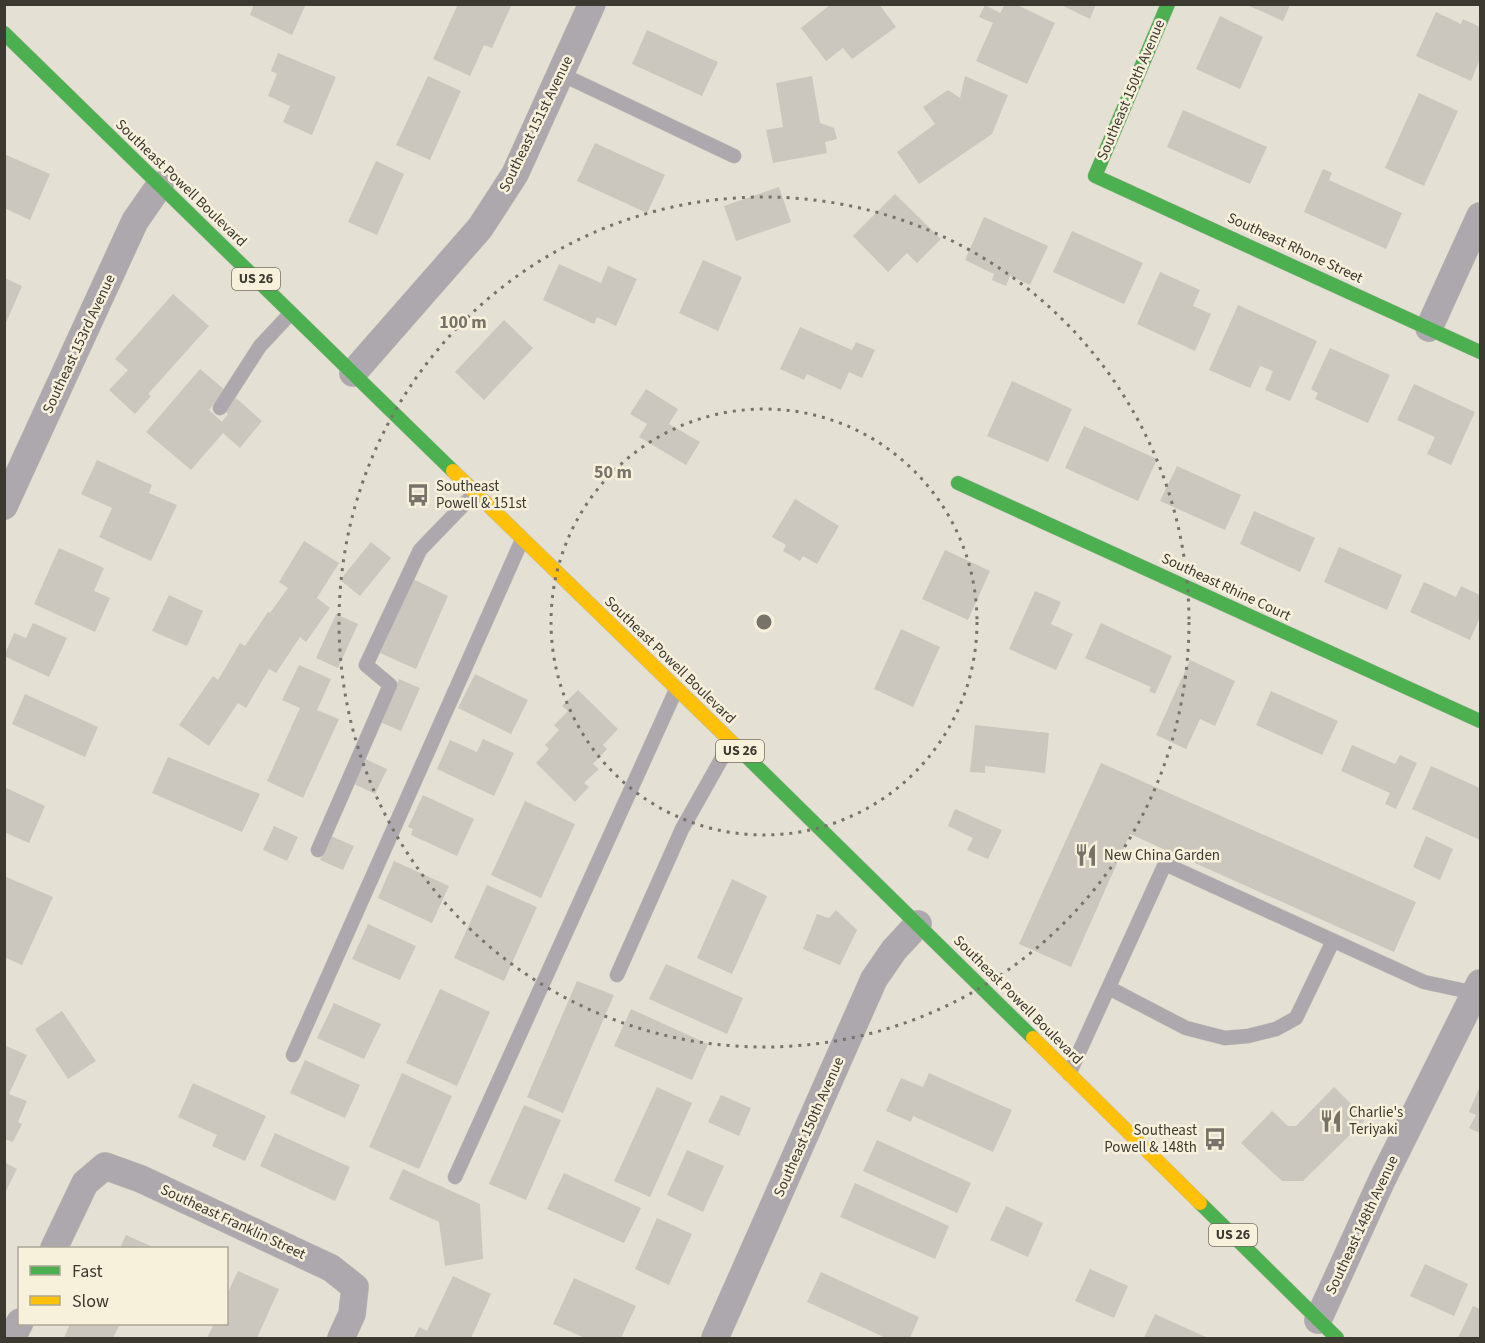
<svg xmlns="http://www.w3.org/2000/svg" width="1485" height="1343" font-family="'Source Sans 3',sans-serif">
  <rect width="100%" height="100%" fill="#e4e0d4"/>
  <path fill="#cbc7be" d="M254 4H306L292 35 250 15Z
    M458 4 511 6 492 48 484 45 470 76 433 59Z
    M831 4H879L896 27 852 59 843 48 826 61 801 28Z
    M1005 4H1015L1055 23 1027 84 976 61 993 23 979 17 985 5 1000 13Z
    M1059 4H1096L1090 19Z
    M1247 5H1290L1283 21Z
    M1436 12 1461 24 1463 19 1480 27V59L1471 81 1416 56Z
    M1220 16 1263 37 1240 89 1196 69Z
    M647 30 718 62 702 96 632 64Z
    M278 53 336 77 312 135 283 122 290 106 268 96 277 74 271 71Z
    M428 76 461 91 430 160 396 145Z
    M812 76 820 123 834 128 837 139 825 142 827 153 773 163 766 130 783 127 776 83Z
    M965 76 1008 95 992 134 919 184 897 152 935 124 923 107 948 90 960 98Z
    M1419 93 1458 111 1424 186 1385 168Z
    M1183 110 1267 147 1250 184 1167 147Z
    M595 143 665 175 647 213 577 181Z
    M4 154 50 174 30 220 4 208Z
    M376 161 404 174 377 235 348 222Z
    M1323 169 1332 173 1329 180 1402 213 1386 249 1304 212Z
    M779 187 791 222 736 241 724 206Z
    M895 194 941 239 917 263 907 253 888 272 853 236Z
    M984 217 1048 246 1030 285 1010 276 1006 286 992 280 994 274 965 260Z
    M1072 231 1143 263 1124 304 1053 272Z
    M703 260 742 277 718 331 679 313Z
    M559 264 601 283 608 266 637 279 616 326 597 317 594 324 543 300Z
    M1160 272 1200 290 1193 306 1211 314 1195 351 1137 324Z
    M5 278 22 286 5 325Z
    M173 294 209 326 148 394 151 396 135 414 109 390 128 370 115 359Z
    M1238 305 1317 341 1290 401 1265 390 1273 371 1260 366 1250 388 1209 370Z
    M504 320 533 348 484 400 455 372Z
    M800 327 852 350 856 342 875 350 862 378 849 372 841 390 807 374 804 380 780 369Z
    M1330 348 1390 375 1368 423 1315 399 1318 393 1311 389Z
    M200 369 225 390 209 410 222 422 228 414 224 411 236 398 262 421 240 448 223 433 191 470 146 432Z
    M1012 381 1072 409 1048 462 987 436Z
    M1414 384 1475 412 1451 465 1427 454 1435 437 1397 420Z
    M646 389 678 409 669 424 700 442 686 465 639 437 647 424 630 414Z
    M1084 426 1157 459 1138 501 1065 468Z
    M97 460 152 485 149 493 177 505 151 561 99 537 112 508 81 494Z
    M1177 466 1241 495 1225 530 1160 501Z
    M795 499 839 526 817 564 803 556 800 561 783 551 786 545 772 537Z
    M1254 511 1315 538 1300 572 1240 544Z
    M304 541 339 563 317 598 330 608 306 642 300 637 276 673 269 669 246 708 238 703 209 746 179 725 213 676 218 680 240 643 245 646 268 612 270 613 288 588 279 582Z
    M371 542 391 558 360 596 340 580Z
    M1339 547 1402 575 1387 610 1324 582Z
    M59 548 104 568 94 591 110 598 95 632 34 604Z
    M945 550 990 571 968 620 922 599Z
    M413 579 448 596 416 669 380 653Z
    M1424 582 1456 597 1461 586 1480 595V617L1470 640 1410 612Z
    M1035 591 1061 602 1051 624 1073 634 1056 670 1009 649Z
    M169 595 203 611 187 646 152 631Z
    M336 614 358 624 338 668 316 658Z
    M33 623 67 638 49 677 4 656 14 633 26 638Z
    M1101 623 1172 656 1155 694 1149 691 1151 687 1085 658Z
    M901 629 940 647 913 707 874 689Z
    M1190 660 1235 681 1215 726 1200 719 1186 749 1156 735Z
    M299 665 331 679 317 710 339 719 303 798 267 781 300 708 282 700Z
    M475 674 528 700 511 734 458 708Z
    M399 679 420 688 401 731 380 722Z
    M578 690 618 729 603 745 607 749 593 764 599 769 584 783 589 787 575 802 536 763 549 749 545 745 559 730 554 725 568 711 562 706Z
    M1271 691 1338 721 1322 755 1256 725Z
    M25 694 98 727 85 757 12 724Z
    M975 725 1049 733 1045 773 985 766V773L970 772Z
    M483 739 514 753 494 796 437 769 450 740 477 752Z
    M1352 745 1395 764 1400 755 1417 763 1396 809 1385 804 1390 793 1341 771Z
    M168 757 260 794 242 832 152 793Z
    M363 758 387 769 375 794 352 783Z
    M1101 763 1416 902 1394 952 1130 834 1071 967 1019 944Z
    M1431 766 1480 788V840L1412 809Z
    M4 787 45 806 29 843 4 832Z
    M423 795 474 819 457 856 411 835 413 829 408 827Z
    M525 801 575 824 541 898 491 875Z
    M955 809 1002 830 988 859 967 850 973 838 948 826Z
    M274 826 298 837 287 861 263 850Z
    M331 836 354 846 343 870 320 860Z
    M1426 836 1453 849 1440 880 1413 867Z
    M394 861 449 886 432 923 378 898Z
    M4 876 53 897 22 965 4 957Z
    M732 879 767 896 732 974 697 958Z
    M487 885 537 907 504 981 454 958Z
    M836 910 857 930 840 965 803 949 817 914 829 918Z
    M368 924 416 946 400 980 352 959Z
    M666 964 743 998 727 1034 649 999Z
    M577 981 614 995 563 1113 527 1097Z
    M440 989 490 1012 457 1086 406 1063Z
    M334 1003 381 1024 364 1059 317 1038Z
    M631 1009 708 1044 692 1080 614 1046Z
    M62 1011 96 1061 68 1079 35 1029Z
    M4 1045 27 1055 9 1094 27 1101 18 1122 22 1124 13 1142 4 1139Z
    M305 1060 360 1085 345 1118 290 1093Z
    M402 1073 452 1096 419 1169 369 1147Z
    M929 1073 1012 1110 993 1152 913 1116 911 1122 886 1111 901 1078 923 1087Z
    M193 1083 266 1116 245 1161 212 1146 217 1135 178 1117Z
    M1480 1086V1133L1469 1128 1476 1115 1469 1112Z
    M657 1087 692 1103 650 1197 614 1181Z
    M1334 1087 1366 1119 1303 1181H1282L1241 1143 1272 1111 1288 1126H1296Z
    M721 1095 751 1108 739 1136 708 1122Z
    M524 1105 561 1120 526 1200 489 1184Z
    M275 1133 350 1167 335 1201 260 1166Z
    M877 1140 971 1183 957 1213 863 1171Z
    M687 1150 724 1166 703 1212 667 1195Z
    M4 1162 17 1169 4 1195Z
    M403 1169 480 1204 483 1259 445 1266 439 1222 389 1199Z
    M564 1173 641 1208 624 1243 547 1209Z
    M855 1183 949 1226 935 1259 840 1217Z
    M1006 1206 1043 1223 1028 1257 990 1240Z
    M657 1218 692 1234 669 1285 635 1269Z
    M126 1235 155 1248H120Z
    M1425 1264 1468 1284 1454 1316 1410 1296Z
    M1090 1269 1128 1286 1114 1318 1075 1301Z
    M238 1271 279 1289 257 1338H207L214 1324H226V1296Z
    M821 1272 919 1317 910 1338H886L807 1302Z
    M453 1276 491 1294 471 1338H414L419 1327 427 1331Z
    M574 1278 636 1306 621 1338H585L553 1324Z
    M1473 1306 1480 1309V1338H1458Z
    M1155 1314 1208 1338H1144Z
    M70 1324H120L113 1338H64Z"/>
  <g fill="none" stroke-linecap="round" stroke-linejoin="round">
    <g stroke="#c1beb5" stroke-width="15">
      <path id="lane" d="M561 74 734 156
        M220 408 260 346 291 313
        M318 850 390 685 366 665 420 550 475 493
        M617 975 682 829 731 742
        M1109 988 1186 1028 1225 1038 1248 1036 1276 1029 1296 1018 1333 941
        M293 1055 522 540
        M1069 1074 1165 864 1424 982 1475 993
        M455 1177 676 690"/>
    </g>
    <g stroke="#c1beb5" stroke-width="28">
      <path id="street" d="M1429 328 1480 216
        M353 373 480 228 515 174 592 4
        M4 506 135 221 160 185
        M54 1248 85 1183 105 1166 141 1179 331 1268 355 1287 352 1314 341 1338
        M1318 1320 1382 1180 1480 983
        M12 1338 20 1322
        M715 1338 874 979 894 950 918 924"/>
    </g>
    <g stroke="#c1beb5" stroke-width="15">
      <path id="fast" d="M1168 4 1095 176 1480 352
        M4 33 453 471
        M958 483 1480 721
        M745 755 1033 1038
        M1200 1203 1337 1338"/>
    </g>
    <g stroke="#c1beb5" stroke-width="15">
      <path id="slow" d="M453 471 745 755
        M1033 1038 1200 1203"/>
    </g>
    <use href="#lane" stroke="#ada8ad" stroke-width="14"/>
    <use href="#street" stroke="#ada8ad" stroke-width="27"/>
    <use href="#fast" stroke="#4caf50" stroke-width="14"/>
    <use href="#slow" stroke="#ffc107" stroke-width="14"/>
  </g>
  <g fill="none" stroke="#77736a" stroke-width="3" stroke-dasharray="3 6">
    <circle cx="764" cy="622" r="213"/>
    <circle cx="764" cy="622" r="425"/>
  </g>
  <defs>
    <g id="bus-bare" transform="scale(1.8)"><path d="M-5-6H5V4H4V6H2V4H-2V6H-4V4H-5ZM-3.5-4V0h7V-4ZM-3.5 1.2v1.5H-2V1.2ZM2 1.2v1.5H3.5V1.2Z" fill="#77736a" stroke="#f7f0db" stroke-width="2.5" paint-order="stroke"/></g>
    <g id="restaurant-bare" transform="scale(1.8)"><path d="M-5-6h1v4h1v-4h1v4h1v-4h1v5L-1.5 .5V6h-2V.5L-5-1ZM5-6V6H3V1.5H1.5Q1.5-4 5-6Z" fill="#77736a" stroke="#f7f0db" stroke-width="2.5" paint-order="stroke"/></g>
  </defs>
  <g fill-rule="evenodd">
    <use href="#bus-bare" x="418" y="495"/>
    <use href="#restaurant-bare" x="1086" y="855"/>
    <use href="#restaurant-bare" x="1331" y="1121"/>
    <use href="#bus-bare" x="1215" y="1139"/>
  </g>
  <g text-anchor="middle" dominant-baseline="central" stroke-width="5" stroke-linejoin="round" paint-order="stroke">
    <g fill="#f7f0db" stroke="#747064" stroke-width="1.5">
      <rect x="232" y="268" width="48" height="22" rx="4.5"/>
      <rect x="716" y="740" width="48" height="22" rx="4.5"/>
      <rect x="1209" y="1224" width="48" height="22" rx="4.5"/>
    </g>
    <g font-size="14" font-weight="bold" fill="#3c3931">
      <text x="256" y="279">US 26</text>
      <text x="740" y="751">US 26</text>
      <text x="1233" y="1235">US 26</text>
    </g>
    <g font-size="15" fill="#3c3931" stroke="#f7f0db">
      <text transform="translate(1131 90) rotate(-67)">Southeast 150th Avenue</text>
      <text transform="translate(536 124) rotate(-64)">Southeast 151st Avenue</text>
      <text transform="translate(181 183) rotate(44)">Southeast Powell Boulevard</text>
      <text transform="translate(1295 248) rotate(25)">Southeast Rhone Street</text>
      <text transform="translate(79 344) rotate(-65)">Southeast 153rd Avenue</text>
      <text transform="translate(1226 587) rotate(25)">Southeast Rhine Court</text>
      <text transform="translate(670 660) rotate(44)">Southeast Powell Boulevard</text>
      <text transform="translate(1018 1000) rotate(45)">Southeast Powell Boulevard</text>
      <text transform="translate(809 1127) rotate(-66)">Southeast 150th Avenue</text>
      <text transform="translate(233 1222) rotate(25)">Southeast Franklin Street</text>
      <text transform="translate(1362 1225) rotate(-65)">Southeast 148th Avenue</text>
    </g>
    <g font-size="15" fill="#3c3931" stroke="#f7f0db" text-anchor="start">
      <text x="436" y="486">Southeast<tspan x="436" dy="17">Powell &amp; 151st</tspan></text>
      <text x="1104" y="855">New China Garden</text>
      <text x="1349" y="1112">Charlie's<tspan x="1349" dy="17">Teriyaki</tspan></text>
      <text x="1197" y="1130" text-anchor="end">Southeast<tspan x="1197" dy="17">Powell &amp; 148th</tspan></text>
    </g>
  </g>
  <circle cx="764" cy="622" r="9" fill="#77736a" stroke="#f7f0db" stroke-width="3"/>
  <g font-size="18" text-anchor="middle" font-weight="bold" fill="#77736a" stroke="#f7f0db" stroke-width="5" stroke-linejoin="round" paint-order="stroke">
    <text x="463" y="328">100 m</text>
    <text x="613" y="478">50 m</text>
  </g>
  <rect width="1485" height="1343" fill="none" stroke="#3c3931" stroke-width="12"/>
  <rect x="18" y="1247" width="210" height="78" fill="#f7f0db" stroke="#aca797" stroke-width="1.5"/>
  <rect x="30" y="1266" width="30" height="9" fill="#4caf50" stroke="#aca797" stroke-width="1.5"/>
  <text x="72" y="1277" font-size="18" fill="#3c3931">Fast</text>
  <rect x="30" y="1296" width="30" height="9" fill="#ffc107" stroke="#aca797" stroke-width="1.5"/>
  <text x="72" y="1307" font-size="18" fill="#3c3931">Slow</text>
</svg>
